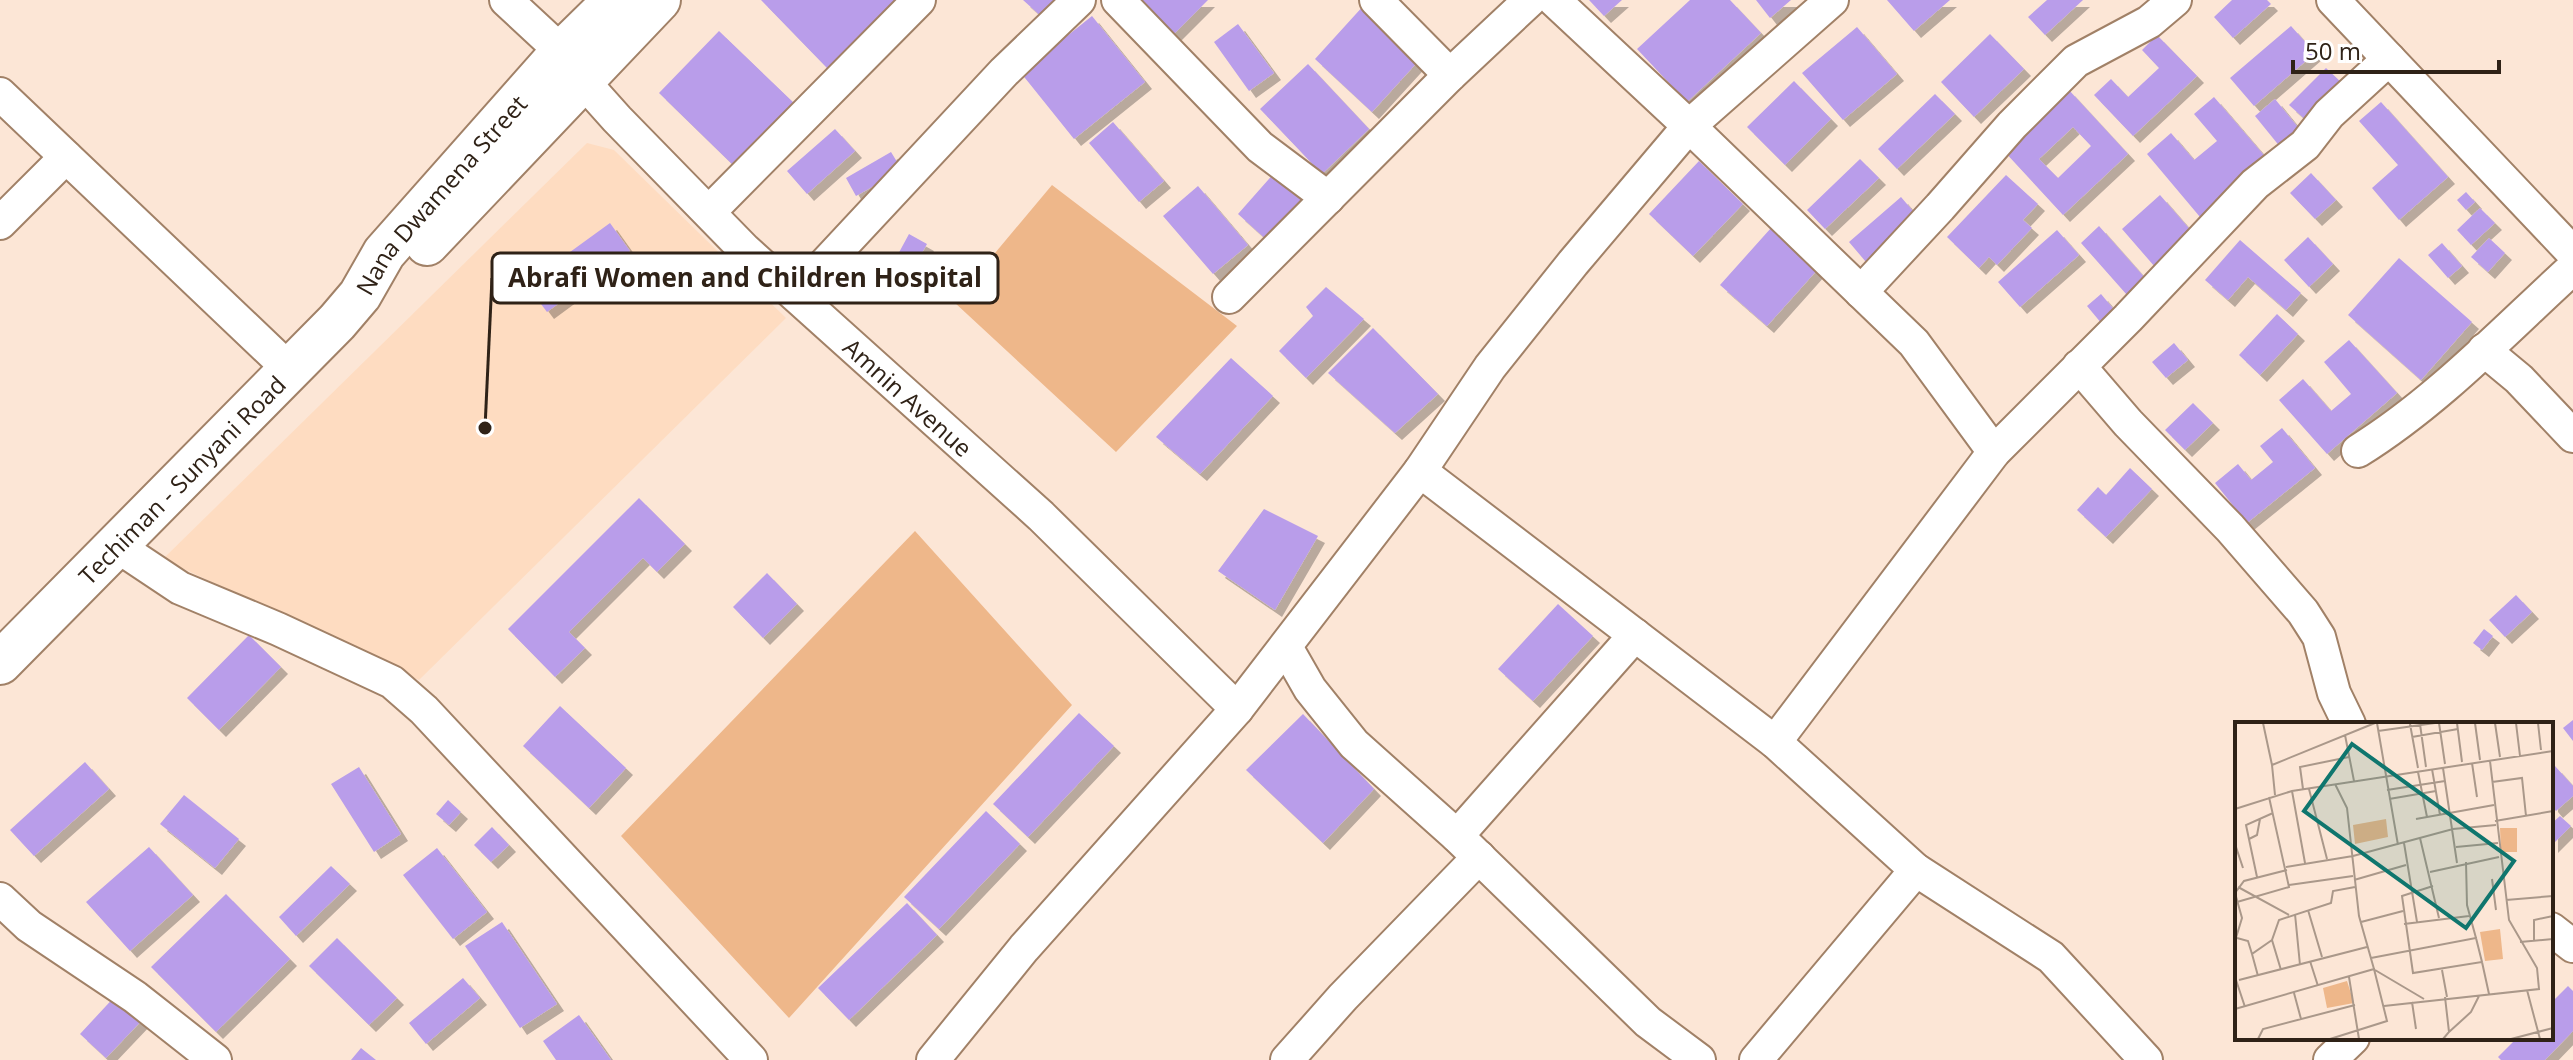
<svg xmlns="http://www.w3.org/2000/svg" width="2573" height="1060" font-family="'Open Sans',sans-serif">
  <defs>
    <filter id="shadow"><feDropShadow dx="7" dy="7" stdDeviation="0" flood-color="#0004"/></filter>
  </defs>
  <rect width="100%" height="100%" fill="#fce6d6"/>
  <path fill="#fedcc1" d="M587 143 614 150 786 318 419 680 163 559Z"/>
  <path fill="#eeb78a" d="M1052 185 1237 326 1116 452 954 302Z
    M915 531 1072 705 789 1018 621 836Z"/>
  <path fill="#b99dea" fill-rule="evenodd" filter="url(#shadow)" d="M761 0H899L828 69Z
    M1023 0H1060L1043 18Z
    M1134 0H1208L1171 37Z
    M1589 0H1622L1604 16Z
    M1690 0H1730L1761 33 1687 102 1637 49Z
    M1756 0H1791L1770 18Z
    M1887 0H1950L1914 31Z
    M2047 0H2083L2045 35 2028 17Z
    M2232 0H2267L2271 4 2233 38 2214 17Z
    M1365 4 1423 56 1372 112 1315 59Z
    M1092 16 1145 82 1074 139 1021 73Z
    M1238 24 1274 73 1249 91 1214 42Z
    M2291 26 2315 53 2254 106 2230 78Z
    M1857 27 1897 74 1843 120 1802 73Z
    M719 31 796 105 735 167 659 93Z
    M1990 34 2024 69 1974 117 1941 82Z
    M2157 35 2197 76 2133 136 2094 95 2111 79 2128 97 2159 68 2142 50Z
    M1308 64 1369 129 1322 174 1260 109Z
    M2326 68 2343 84 2307 121 2289 105Z
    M1794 81 1831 119 1785 165 1747 127Z
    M2068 89 2128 154 2063 215 2003 150ZM2073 127 2091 146 2058 178 2039 159Z
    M1935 94 1955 114 1897 169 1878 149Z
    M2214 97 2268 160 2200 217 2147 154 2171 133 2194 160 2217 141 2194 114Z
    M2275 99 2301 131 2281 148 2255 116Z
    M2381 102 2448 177 2399 220 2372 188 2398 165 2359 121Z
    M1113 122 1164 181 1139 202 1089 143Z
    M835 129 855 151 807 194 787 171Z
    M891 152 902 170 856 196 846 178Z
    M1860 159 1879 178 1825 229 1807 210Z
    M1699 161 1743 204 1693 256 1649 214Z
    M1276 171 1306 198 1268 241 1238 214Z
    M2311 173 2336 200 2315 219 2290 193Z
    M2006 175 2038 204 2023 220 2032 228 1997 265 1989 257 1979 268 1947 237Z
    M1198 186 1248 245 1213 274 1163 216Z
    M2466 192 2475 202 2466 210 2457 200Z
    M2160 195 2193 233 2155 267 2122 229Z
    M1901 197 1918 217 1866 262 1849 242Z
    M2480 208 2495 223 2471 245 2457 230Z
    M610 223 630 251 547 312 526 284Z
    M2099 226 2145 278 2127 295 2081 243Z
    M1771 228 1818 269 1767 326 1720 285Z
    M2057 230 2079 255 2020 307 1998 282Z
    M909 234 927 244 914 267 896 258Z
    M2308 237 2333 264 2309 287 2284 260Z
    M2489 238 2505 253 2488 272 2471 257Z
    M2240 240 2301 293 2286 310 2248 277 2228 300 2205 280Z
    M2442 243 2462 266 2448 278 2428 255Z
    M2399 258 2472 322 2421 380 2348 315Z
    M1326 287 1364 319 1306 378 1279 351 1313 316 1306 307Z
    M2101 294 2116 312 2102 324 2087 306Z
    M2277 314 2298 334 2260 375 2239 355Z
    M1373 328 1438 394 1395 433 1328 373Z
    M2349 340 2397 393 2327 454 2279 400 2303 379 2331 411 2351 394 2324 362Z
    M2174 343 2188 360 2166 378 2152 362Z
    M1231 358 1273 396 1200 474 1156 437Z
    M2193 403 2213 423 2185 450 2165 430Z
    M2282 428 2315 468 2247 523 2215 483 2238 464 2251 480 2273 462 2260 446Z
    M2130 468 2152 489 2106 537 2077 510 2098 487 2106 495Z
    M639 498 685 544 657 572 643 558 569 632 585 648 555 677 508 629Z
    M1264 509 1318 536 1275 610 1218 571Z
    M767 573 797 604 763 638 733 607Z
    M2516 595 2532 612 2505 637 2489 620Z
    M1558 604 1593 636 1533 701 1498 669Z
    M2484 629 2493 636 2482 650 2473 643Z
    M249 635 281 667 219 730 187 698Z
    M560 706 626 768 589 808 523 746Z
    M1079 713 1114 746 1028 837 993 804Z
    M1303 714 1374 789 1323 843 1246 770Z
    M2573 720V741L2563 728Z
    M85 762 109 789 34 856 10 830Z
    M2555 766 2573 786V796L2556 811 2551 805V769Z
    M359 767 401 834 374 852 331 784Z
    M184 795 239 839 215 868 160 824Z
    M448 800 461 812 449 825 436 814Z
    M986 811 1020 844 939 929 904 897Z
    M2560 816 2571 826 2551 846V824Z
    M492 827 509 845 491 862 474 845Z
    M149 847 193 895 130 951 86 902Z
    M437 848 487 912 453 939 403 875Z
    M331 866 350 884 296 936 279 917Z
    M226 894 290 959 216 1032 151 967Z
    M907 903 937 935 849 1020 818 988Z
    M502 922 557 1004 520 1028 465 946Z
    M337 938 397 998 369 1025 309 966Z
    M463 978 480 998 426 1044 409 1023Z
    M2568 986 2573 991V1031L2545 1060H2501L2498 1057 2517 1038H2551V1003Z
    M119 992 145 1017 106 1058 80 1034Z
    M579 1015 611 1060H556L543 1041Z
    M361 1048 376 1060H351Z"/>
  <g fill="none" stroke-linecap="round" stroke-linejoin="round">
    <g stroke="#a18167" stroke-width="36">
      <g id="minor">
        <path id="s1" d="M506 0 562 52 583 81 617 119 745 250 1041 516 1237 709"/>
        <path d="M1118 0 1260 147 1328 198"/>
        <path d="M1376 0 1450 75"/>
        <path d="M1554 0 1689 126 1914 343 1994 452"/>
        <path d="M2333 0 2573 253"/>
        <path d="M0 94 289 369"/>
        <path d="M709 212 919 0"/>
        <path d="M0 223 66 157"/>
        <path d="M1861 292 1940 207 2012 125 2076 61 2149 22 2175 0"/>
        <path d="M796 295 1004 72 1079 0"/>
        <path d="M1229 297 1450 75 1530 0"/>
        <path d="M2484 350 2519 379 2573 436"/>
        <path d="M2079 366 2128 423 2230 528 2303 612 2319 637 2334 693 2349 724"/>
        <path d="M2358 451C2437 402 2504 331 2573 268"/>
        <path d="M1420 471 1775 742 1916 870 2051 957 2146 1060"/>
        <path d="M117 546 180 588 278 629 392 682 424 710 751 1060"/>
        <path d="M1286 647 1310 689 1354 744 1457 836 1648 1022 1699 1060"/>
        <path d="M1775 742 1994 452 2128 318 2255 184 2305 145 2329 114 2389 59"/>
        <path d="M1457 836 1635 635"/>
        <path d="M0 899 29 926 135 997 215 1060"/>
        <path d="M2551 929 2573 946"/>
        <path d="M933 1060 1024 948 1237 709 1420 471 1490 367 1573 263 1689 126 1832 0"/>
        <path d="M1287 1060 1343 997 1479 857"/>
        <path d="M1756 1060 1916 870"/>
        <path d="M2330 1060 2353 1038"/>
      </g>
    </g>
    <g stroke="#a18167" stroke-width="46">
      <g id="major">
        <path d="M427 244 659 0"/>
        <path id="s2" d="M0 663 337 322 360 295 384 253 562 52 615 0"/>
      </g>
    </g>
    <use href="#minor" stroke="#fff" stroke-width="32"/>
    <use href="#major" stroke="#fff" stroke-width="42"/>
  </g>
  <g text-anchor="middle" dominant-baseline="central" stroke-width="8" stroke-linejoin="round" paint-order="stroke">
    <g font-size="24" fill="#2f2217" stroke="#fff">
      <text stroke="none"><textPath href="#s2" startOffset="644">Nana Dwamena Street</textPath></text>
      <text stroke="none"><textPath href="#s1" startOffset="566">Amnin Avenue</textPath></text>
      <text stroke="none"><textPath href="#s2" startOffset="258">Techiman - Sunyani Road</textPath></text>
    </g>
  </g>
  <g transform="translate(2235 722)">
    <rect width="318" height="318" fill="#fce6d6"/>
    <path d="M151 97 153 115 120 122 118 103ZM265 106H282V130H266ZM265 207 268 237 250 239 245 210ZM112 259 119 281 92 286 88 266Z" fill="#eeb78a"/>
    <path fill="none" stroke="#aa988a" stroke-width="2" d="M28 1 37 43M142 1 163 123M204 1 210 42M222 1 227 40M240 1 245 38M260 1 265 35M281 1 285 34M303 1 306 28M175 2 183 46M185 2 191 45M143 9 200 1M110 13 119 59M177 15 223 7M237 41 242 75M208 46 222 141M197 47 205 93M183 50 192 95M257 60 287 56 291 94M68 67 65 45 114 35M74 67 92 137M152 68 210 59M57 69 70 141M40 73 37 43 140 1M154 77 201 69M0 87 57 69 318 29M181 97 259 83M260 99 318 89M185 116 204 196M14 117 22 113 25 97M169 121 182 200M0 122 8 146M221 125 263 121M51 145 118 134 218 107 261 103M195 150 264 135M22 155 11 103 38 91M257 157 261 188M119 158 171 143M54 163 118 154M198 164 167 174 178 251 247 240 241 216M3 165 54 193M0 171 9 159 52 148M0 171 7 196 0 219M271 178 318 174M2 180 54 165 34 75M73 188 87 235M60 192 65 243M126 200 168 189M169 202 234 194M2 216 13 219 17 232M299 219V198L318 194M285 220 318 217M136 236 241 216 232 183 231 140M75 239 83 264M247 240 254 272M46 248 37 218 44 198 96 181 98 169 120 165M140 248 189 277M207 248 212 275M23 254 17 232 37 218M0 255 10 285M114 255 124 317M4 258 132 225M292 268 305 317M59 271 66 297M177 280 181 307M149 284 304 267 302 246 274 198 255 39M0 287 139 247 124 194 112 86 100 62M214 310 236 290 244 274M23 317 28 307 120 283M95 317 152 299 139 247M208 317 214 310 210 275M276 317 318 306"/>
    <path fill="#0f766e" fill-opacity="0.15" stroke="#0f766e" stroke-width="4" d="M117 22 279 139 231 206 69 89Z"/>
    <rect width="318" height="318" fill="none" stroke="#2f2217" stroke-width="4"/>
  </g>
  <path fill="none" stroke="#2f2217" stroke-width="3" d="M485 428L492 278"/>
  <circle fill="#2f2217" stroke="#fff" stroke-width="3" cx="485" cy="428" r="8"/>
  <rect fill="#fff" stroke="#2f2217" stroke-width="3" x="492" y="253" width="506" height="50" rx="8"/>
  <g font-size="26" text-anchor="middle" font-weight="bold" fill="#2f2217">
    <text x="745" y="287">Abrafi Women and Children Hospital</text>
  </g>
  <path d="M2293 60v12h206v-12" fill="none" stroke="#2f2217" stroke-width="4"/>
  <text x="2305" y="60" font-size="24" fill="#2f2217" stroke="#ffffff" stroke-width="6" paint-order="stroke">50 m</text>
</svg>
